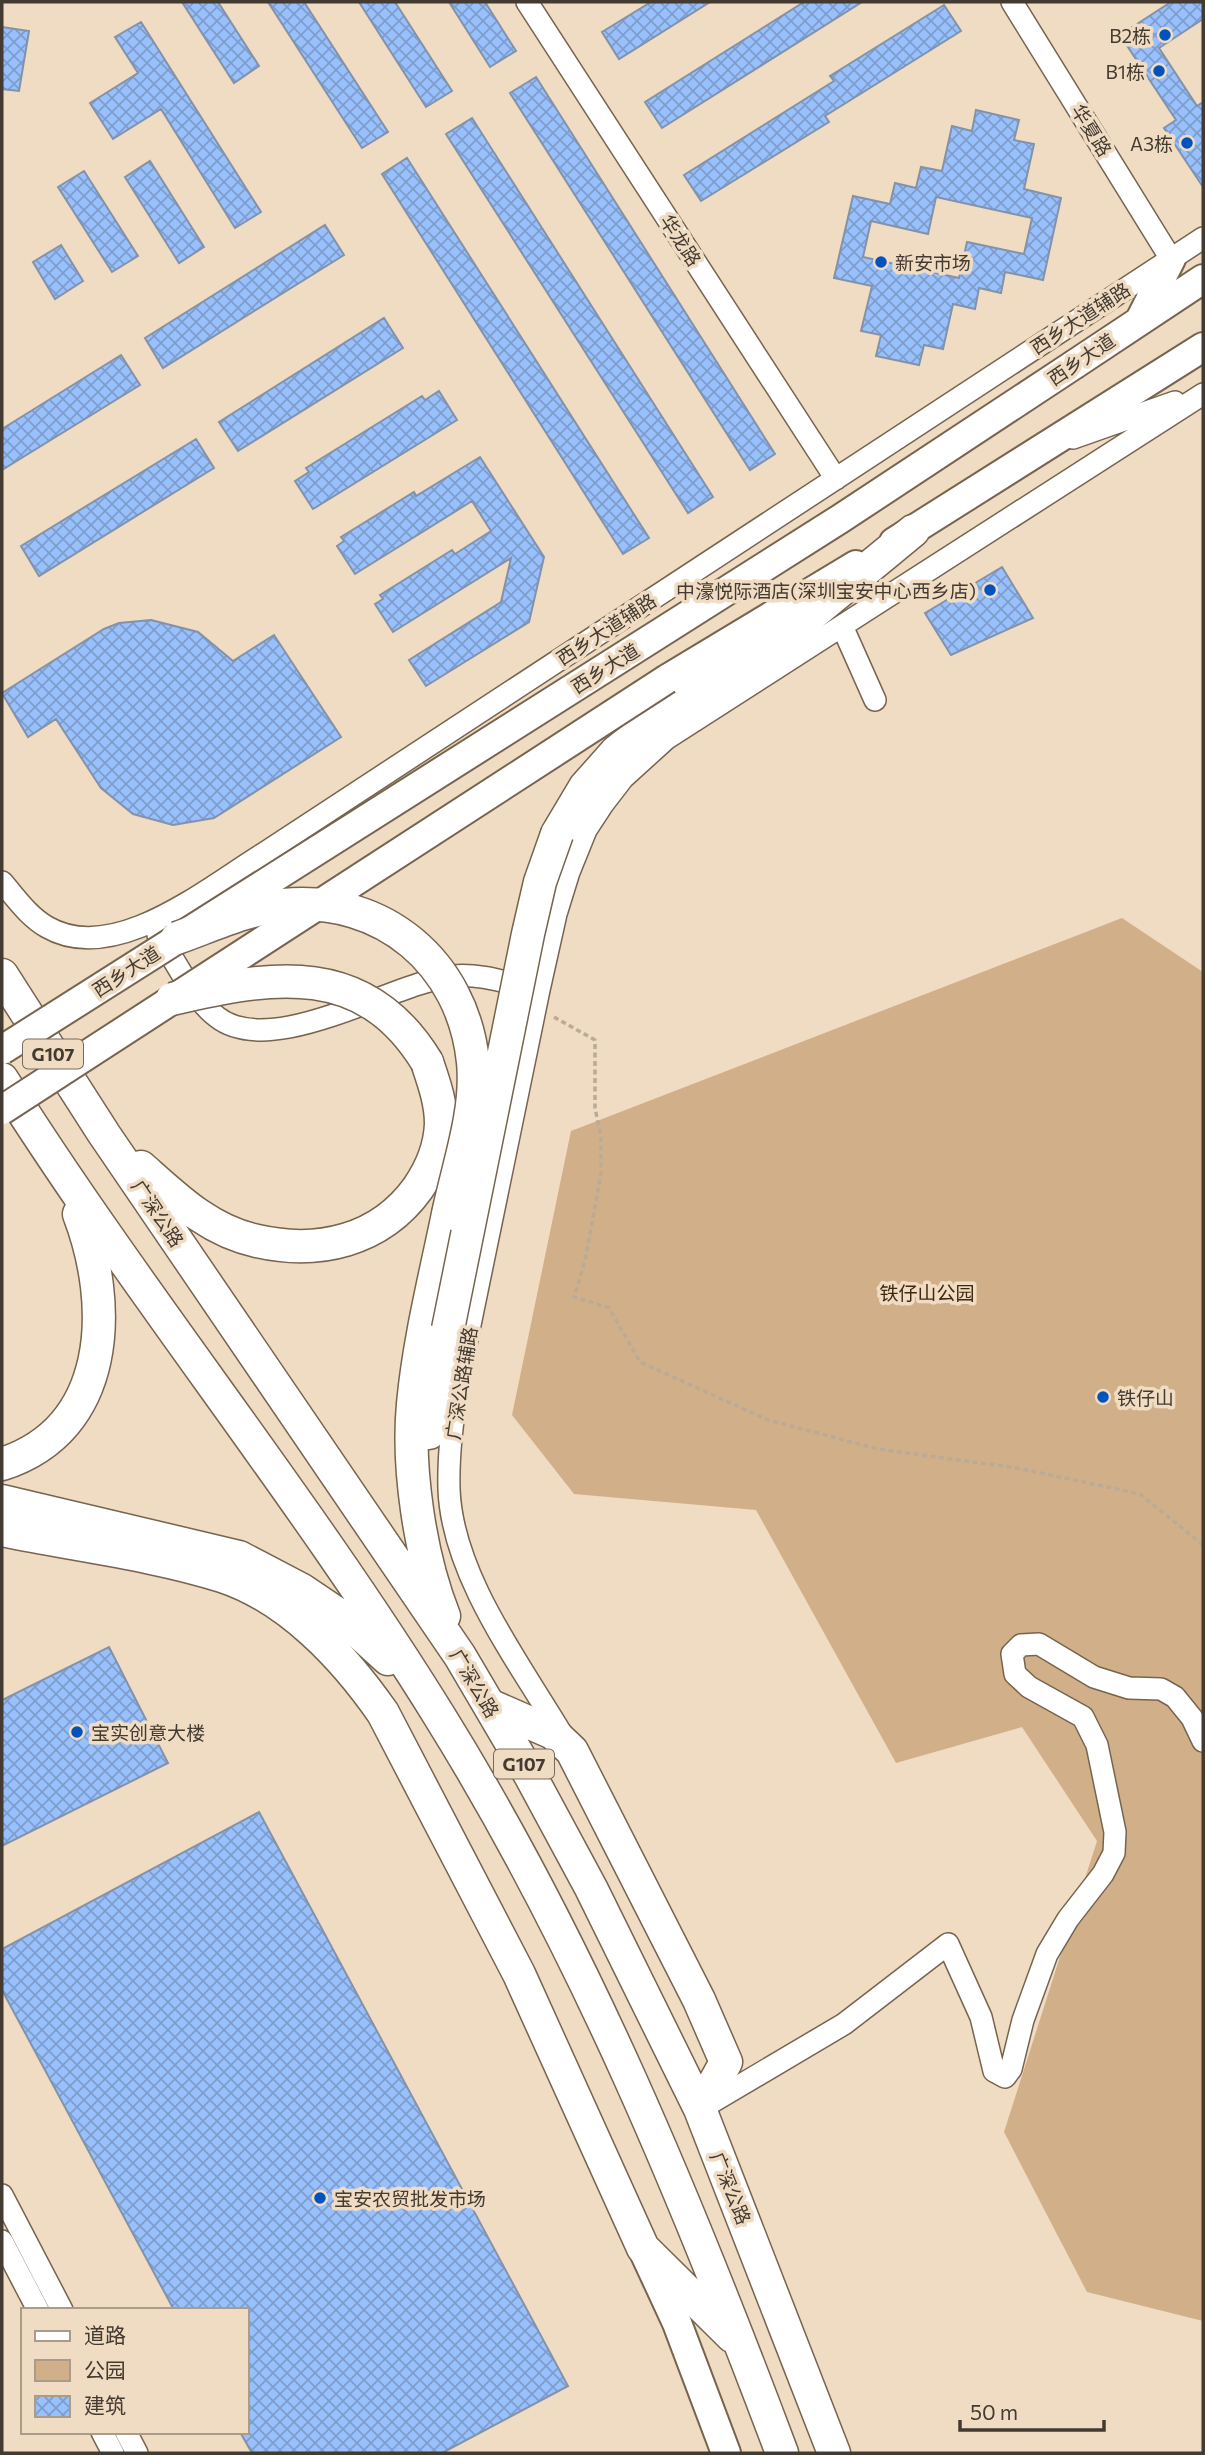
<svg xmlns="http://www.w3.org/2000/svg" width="1205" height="2455" font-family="Commissioner,'Noto Sans SC',sans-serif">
  <defs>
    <pattern id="building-cross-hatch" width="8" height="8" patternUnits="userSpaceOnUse" patternTransform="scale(1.75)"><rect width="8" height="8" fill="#98c0fc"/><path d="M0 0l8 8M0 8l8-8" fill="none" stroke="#7e9dcd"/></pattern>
  </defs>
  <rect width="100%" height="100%" fill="#f0dbc3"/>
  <path fill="#d1b089" d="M1122 918 1203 972V2321L1087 2292 1004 2132 1097 1841 1022 1727 896 1763 756 1510 574 1494 512 1415 571 1131Z"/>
  <path fill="url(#building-cross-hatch)" stroke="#8292a9" stroke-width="2" fill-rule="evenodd" d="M182 2H218L259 66 234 83Z
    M268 2H304L388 132 362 148Z
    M359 2H395L452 91 426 107Z
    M449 2H485L516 51 490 67Z
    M651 2H710L619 59 602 32Z
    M804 2H862L662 128 645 102Z
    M1171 2H1203V19L1159 48 1197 106 1203 102V187L1164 128 1176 120 1120 35Z
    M944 5 961 31 825 116 829 122 701 201 684 175 834 81 830 76Z
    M141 22 261 212 235 228 161 109 113 139 90 103 138 73 115 37Z
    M2 27 29 31 19 91 2 89Z
    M536 77 775 454 750 470 510 93Z
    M976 110 1019 120 1014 140 1034 144 1024 189 1061 198 1043 280 1005 272 1001 293 979 288 975 309 953 304 943 349 924 345 919 365 876 356 881 335 861 331 872 286 834 278 853 196 890 204 895 183 916 188 921 167 942 171 952 126 972 131ZM936 197 1032 218 1024 254 967 242 959 278 863 257 871 221 928 234Z
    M472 118 713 497 688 513 446 134Z
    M407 158 649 538 623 554 382 174Z
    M150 161 204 247 179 263 125 177Z
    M84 171 138 256 112 272 58 187Z
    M325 225 344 255 163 368 145 338Z
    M61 245 83 281 55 299 33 262Z
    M384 318 403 348 238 451 219 422Z
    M121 355 140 385 2 470V429Z
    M439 391 457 420 313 509 295 481 309 472 306 468 422 396 425 400Z
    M196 439 214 468 39 576 21 546Z
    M480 457 544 557 529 622 426 686 409 660 501 602 511 558 393 632 375 604 383 599 380 595 452 550 455 554 491 531 472 501 355 574 337 546 344 541 341 537 414 492 416 496Z
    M1002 567 1033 618 951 655 925 613Z
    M151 620 198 632 233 661 274 635 341 737 214 818 173 825 133 814 101 788 56 719 28 737 2 693 104 629 119 623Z
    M109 1647 168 1763 2 1846V1700Z
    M259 1812 568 2386 442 2453H252L240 2432H247V2310H174L2 1990V1949Z"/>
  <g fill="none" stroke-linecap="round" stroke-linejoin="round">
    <g stroke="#76644f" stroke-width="24">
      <path id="minor" d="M527 2 836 479
        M1012 2 1171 259
        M1073 438 1175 402
        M842 626 875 700
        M2 882C16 898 28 916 47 927 114 966 206 889 263 854L1203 238
        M158 935C176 961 192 998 217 1017 272 1060 392 983 452 976 478 973 505 982 530 988
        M564 1738C521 1665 452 1576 449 1489 448 1453 453 1418 458 1383L539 990 556 914 569 872 586 830 603 804 623 778 666 739 1203 394
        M702 2108 844 2024 948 1944 981 2017 994 2071 1005 2077 1011 2069 1023 2020 1047 1954 1068 1919 1103 1874 1114 1853 1115 1832 1097 1745 1083 1717 1029 1687 1015 1674 1012 1654 1021 1645 1039 1644 1094 1677 1129 1688 1161 1689 1175 1697 1192 1718 1203 1741
        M2 2195 62 2310
        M2 2241 38 2310
        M102 2432 113 2453
        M126 2432 137 2453"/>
    </g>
    <g stroke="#76644f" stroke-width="32">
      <path id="major" d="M1141 318 1171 259
        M1075 364 1203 279
        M894 542 1203 347
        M667 679 856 565
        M645 2254 677 2323 726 2453"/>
    </g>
    <g stroke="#76644f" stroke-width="35">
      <path id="highway" d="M557 834 585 787 617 751 663 715 776 644 913 531
        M2 975 104 1134 460 1656 530 1775 591 1888 700 2109 834 2453
        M2 1079C140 1297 304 1497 440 1717 583 1947 687 2200 782 2453
        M141 1167C176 1198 209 1231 257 1241 318 1255 380 1241 418 1188 431 1169 440 1148 441 1124 441 1102 434 1083 427 1062
        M429 1433 448 1329
        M2 1464C111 1429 114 1306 79 1214
        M2 1501 239 1557 302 1590 342 1617 388 1659
        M2 1530C74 1545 152 1554 222 1576 289 1598 344 1657 383 1713L519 1974 643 2248 732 2336
        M444 1616C420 1556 407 1468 413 1404 419 1340 435 1277 448 1214
        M489 1705 553 1733 572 1751 699 2000 726 2062 700 2109"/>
    </g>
    <path stroke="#bbaa96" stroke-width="3.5" stroke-dasharray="5 3.5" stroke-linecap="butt" d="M554 1017 595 1040V1108L601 1137V1174L585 1261 574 1297 609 1308 640 1362 768 1420 878 1449 1017 1468 1140 1494 1203 1545"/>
    <use href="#minor" stroke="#fff" stroke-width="21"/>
    <use href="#major" stroke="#fff" stroke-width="28"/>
    <use href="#highway" stroke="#fff" stroke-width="32"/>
    <g stroke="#76644f" stroke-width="32" stroke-linecap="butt">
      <path id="major-bridge" d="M2 1050 840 519 1075 364
        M2 1110 667 679"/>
    </g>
    <g stroke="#76644f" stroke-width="35" stroke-linecap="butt">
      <path id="highway-bridge" d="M177 938C211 926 247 909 283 905 383 895 463 963 473 1062 478 1111 458 1166 448 1214
        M172 999C273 975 365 960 427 1062
        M448 1329 528 934 540 882 557 834"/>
    </g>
    <use href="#major-bridge" stroke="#fff" stroke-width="28"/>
    <use href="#highway-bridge" stroke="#fff" stroke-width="32"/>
  </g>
  <g fill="#0053bc" stroke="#f0dbc3" stroke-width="2.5">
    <circle cx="1165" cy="35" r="7"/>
    <circle cx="1159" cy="71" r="7"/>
    <circle cx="1187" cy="143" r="7"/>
    <circle cx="881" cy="262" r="7"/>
    <circle cx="990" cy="590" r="7"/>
    <circle cx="1103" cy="1397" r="7"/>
    <circle cx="77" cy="1732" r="7"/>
    <circle cx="320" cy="2198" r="7"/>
  </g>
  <g text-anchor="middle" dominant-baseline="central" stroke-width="7" stroke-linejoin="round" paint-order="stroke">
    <g fill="#f0dbc3" stroke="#776b5d" stroke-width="2">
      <rect x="23" y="1039.5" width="60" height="29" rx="5"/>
      <rect x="494" y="1749.5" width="60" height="29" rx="5"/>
    </g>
    <g font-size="18" font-weight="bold" fill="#433b31">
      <text x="53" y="1054">G107</text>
      <text x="524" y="1764">G107</text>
    </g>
    <g font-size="19" fill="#433b31" stroke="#f0dbc3" text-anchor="end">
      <text x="1151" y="35">B2栋</text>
      <text x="1145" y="71">B1栋</text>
      <text x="1173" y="143">A3栋</text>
      <text x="895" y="262" text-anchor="start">新安市场</text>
      <text x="976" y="590">中濠悦际酒店(深圳宝安中心西乡店)</text>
      <text x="1117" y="1397" text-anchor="start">铁仔山</text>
      <text x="91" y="1732" text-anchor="start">宝实创意大楼</text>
      <text x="334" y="2198" text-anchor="start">宝安农贸批发市场</text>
    </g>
    <g font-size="19" fill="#433b31" stroke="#f0dbc3">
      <text transform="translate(1092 130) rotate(58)">华夏路</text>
      <text transform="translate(681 240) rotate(57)">华龙路</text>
      <text transform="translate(1080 318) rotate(-33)">西乡大道辅路</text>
      <text transform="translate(1081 359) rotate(-34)">西乡大道</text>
      <text transform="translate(606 629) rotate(-33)">西乡大道辅路</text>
      <text transform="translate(605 668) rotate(-32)">西乡大道</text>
      <text transform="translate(126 971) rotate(-33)">西乡大道</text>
      <text transform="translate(158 1213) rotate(56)">广深公路</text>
      <text transform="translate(461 1383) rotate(-81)">广深公路辅路</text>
      <text transform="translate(475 1683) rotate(59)">广深公路</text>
      <text transform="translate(731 2188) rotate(68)">广深公路</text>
    </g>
    <g font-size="19" fill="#3e290e" stroke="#f0dbc3">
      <text x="927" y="1292">铁仔山公园</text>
    </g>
  </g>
  <rect width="1205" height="2455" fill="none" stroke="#433b31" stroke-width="7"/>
  <rect x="21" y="2308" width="228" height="126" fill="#f0dbc3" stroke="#ab9b89" stroke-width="2"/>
  <rect x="35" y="2331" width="35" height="10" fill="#ffffff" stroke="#ab9b89" stroke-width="2"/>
  <text x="84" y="2343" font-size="21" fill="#433b31">道路</text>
  <rect x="35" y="2360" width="35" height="21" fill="#d1b089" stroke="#ab9b89" stroke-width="2"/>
  <text x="84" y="2378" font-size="21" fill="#433b31">公园</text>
  <rect x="35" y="2396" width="35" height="21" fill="url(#building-cross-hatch)" stroke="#ab9b89" stroke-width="2"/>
  <text x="84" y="2413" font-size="21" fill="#433b31">建筑</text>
  <path d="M960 2420v10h144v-10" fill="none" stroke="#433b31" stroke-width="3.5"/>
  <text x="970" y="2420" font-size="21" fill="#433b31" stroke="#f0dbc3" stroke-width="5" paint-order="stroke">50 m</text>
</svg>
